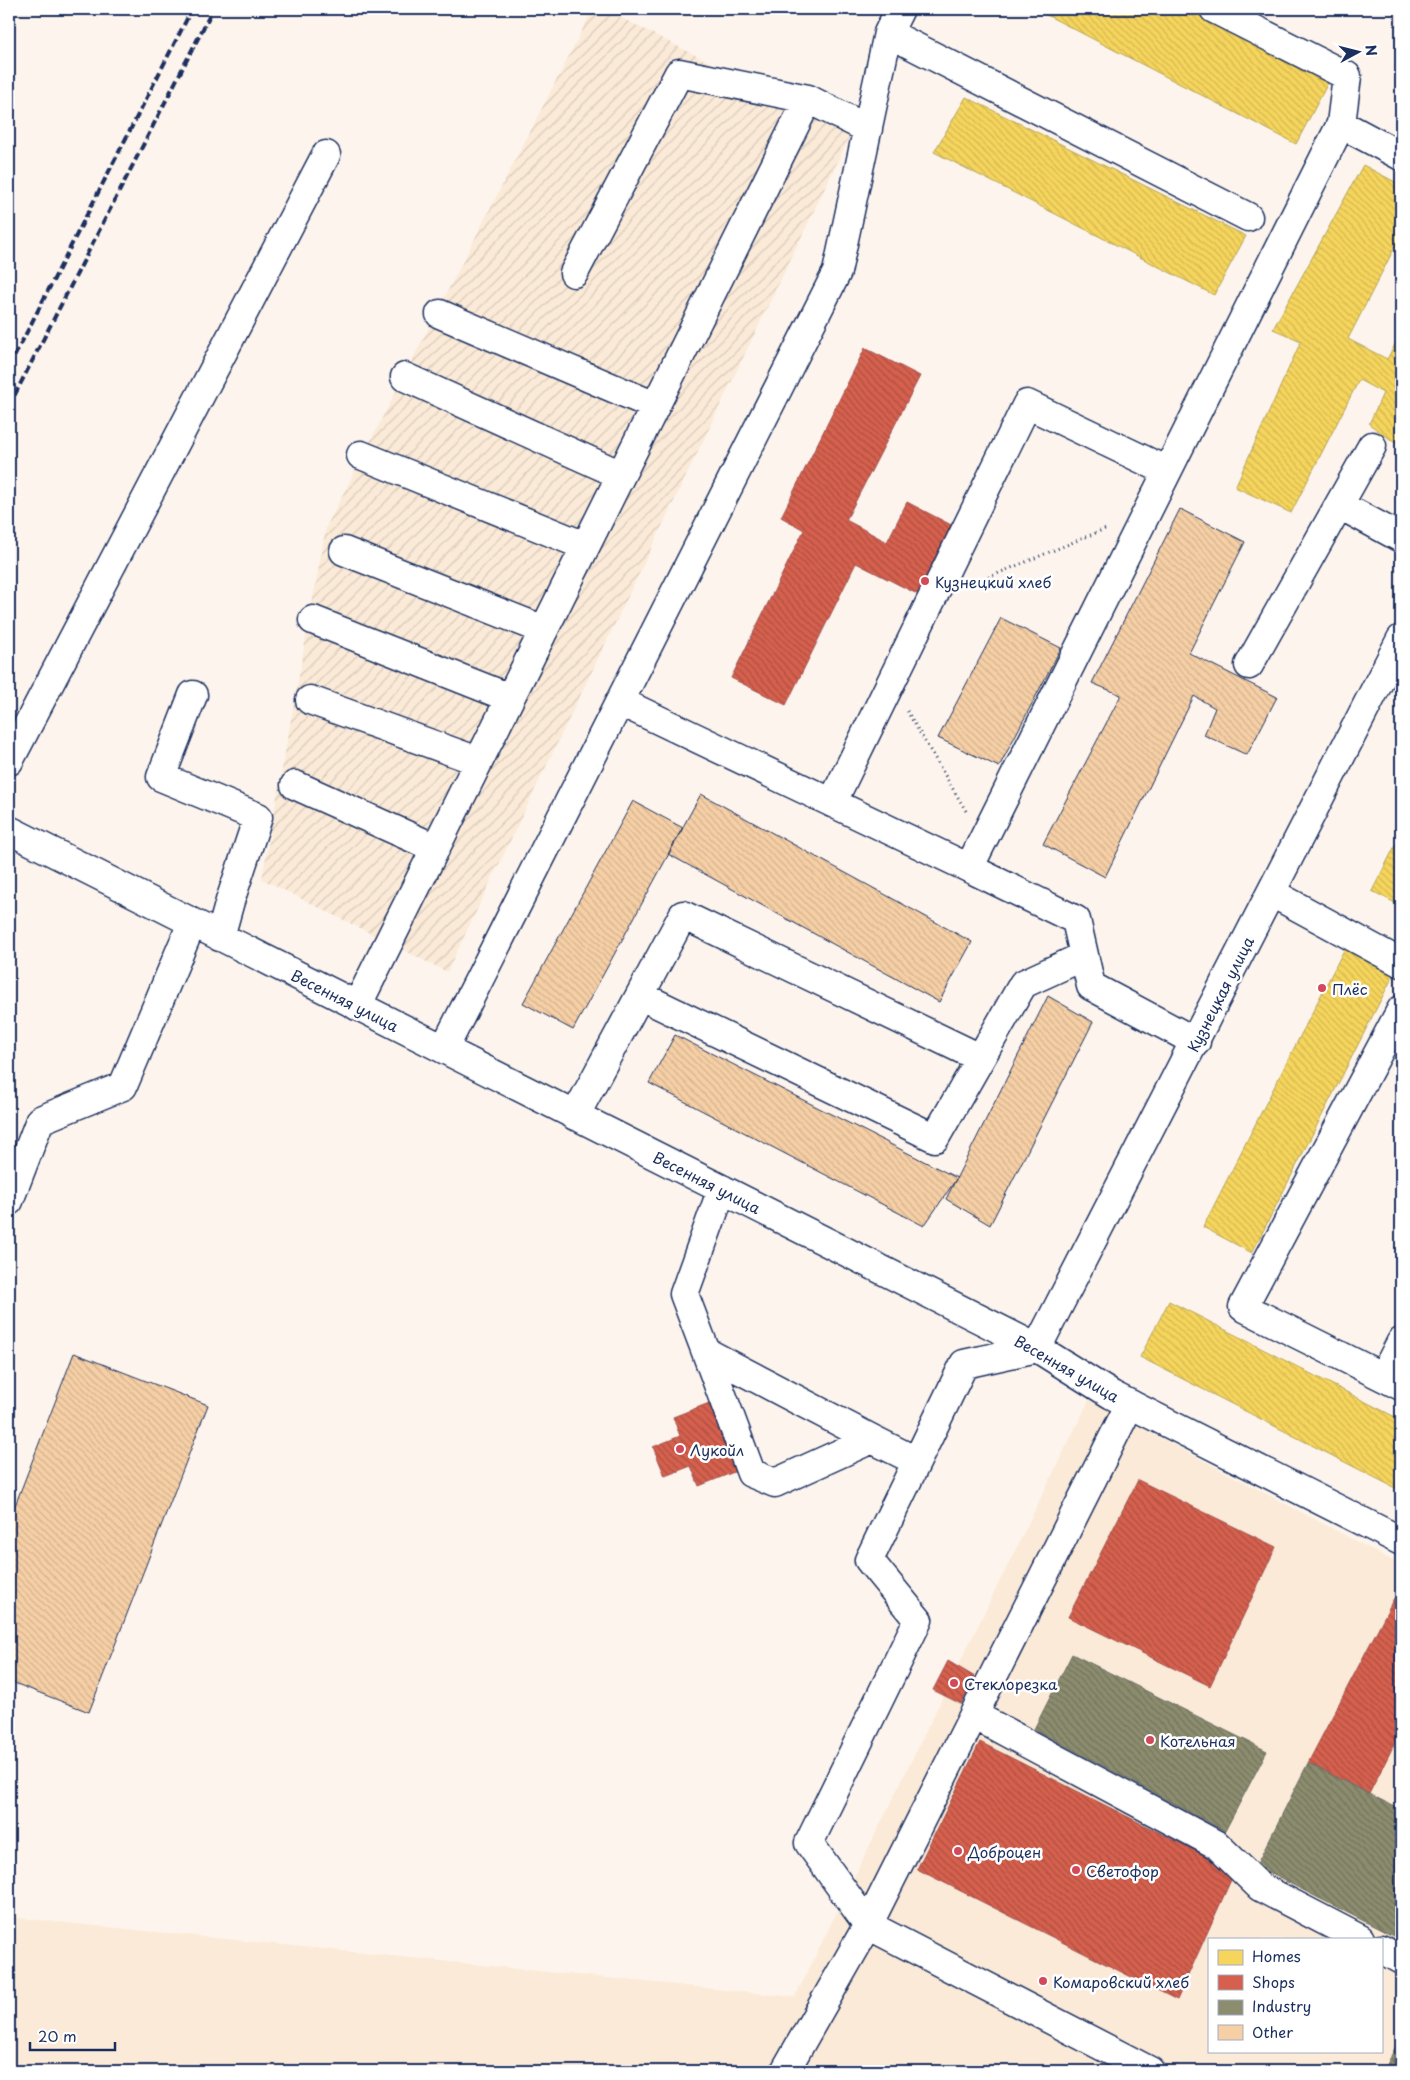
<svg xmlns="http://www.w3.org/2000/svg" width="1410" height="2080" font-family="'Playpen Sans',sans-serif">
  <defs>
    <pattern id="industrial-furrows" width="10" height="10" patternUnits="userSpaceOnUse" patternTransform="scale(1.25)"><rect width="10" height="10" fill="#fbead7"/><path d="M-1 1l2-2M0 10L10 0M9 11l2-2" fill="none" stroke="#d7c9bb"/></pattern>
    <pattern id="homes-back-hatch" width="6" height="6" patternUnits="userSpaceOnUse" patternTransform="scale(1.25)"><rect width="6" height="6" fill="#f6d55c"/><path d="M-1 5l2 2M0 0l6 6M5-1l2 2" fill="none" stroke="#d2b752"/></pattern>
    <pattern id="shops-back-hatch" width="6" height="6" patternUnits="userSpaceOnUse" patternTransform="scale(1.25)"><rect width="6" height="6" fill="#d6604d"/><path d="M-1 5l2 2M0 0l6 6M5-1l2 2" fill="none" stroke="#ad5043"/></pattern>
    <pattern id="industry-back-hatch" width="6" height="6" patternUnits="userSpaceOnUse" patternTransform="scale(1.25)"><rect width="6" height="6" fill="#8c8c6e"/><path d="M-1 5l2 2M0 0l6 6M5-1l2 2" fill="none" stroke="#72735e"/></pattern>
    <pattern id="building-back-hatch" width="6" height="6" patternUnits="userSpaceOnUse" patternTransform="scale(1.25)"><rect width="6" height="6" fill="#f6cfa5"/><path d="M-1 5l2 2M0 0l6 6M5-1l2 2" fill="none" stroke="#d2b290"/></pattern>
  </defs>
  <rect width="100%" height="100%" fill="#fdf5ed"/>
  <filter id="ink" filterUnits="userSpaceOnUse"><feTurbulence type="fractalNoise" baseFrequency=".02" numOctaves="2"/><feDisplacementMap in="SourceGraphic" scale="10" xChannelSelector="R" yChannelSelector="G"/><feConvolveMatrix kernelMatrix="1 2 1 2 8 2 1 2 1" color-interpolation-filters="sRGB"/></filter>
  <g filter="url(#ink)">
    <path fill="#fbead7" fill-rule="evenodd" d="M1089 1400 1401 1565V2071H9V1917L795 1997ZM1209 1939H1381V2051H1209Z"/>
    <path fill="url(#industrial-furrows)" d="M593 9H604L851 134 447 972 262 879 326 527Z"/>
    <path fill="url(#homes-back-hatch)" stroke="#b4a35d" d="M1035 9H1191L1330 79 1296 144Z
      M966 97 1246 236 1214 295 934 152Z
      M1363 165 1401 185V235L1348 339 1387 359 1401 334V447L1369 424 1383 393 1359 380 1291 513 1235 487 1301 341 1273 329Z
      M1401 834V906L1372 891Z
      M1347 944 1396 970 1252 1253 1203 1227Z
      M1169 1301 1401 1420V1491L1140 1357Z"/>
    <path fill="url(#shops-back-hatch)" stroke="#9e5152" d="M865 348 920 376 846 520 887 542 907 502 959 529 925 598 856 563 786 705 731 678 804 530 781 517Z
      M717 1400 744 1468 699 1486 691 1466 665 1476 653 1447 680 1436 673 1417Z
      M1138 1480 1276 1547 1210 1686 1068 1617Z
      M1394 1598 1401 1601V1731L1369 1794 1308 1763Z
      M948 1661 975 1677 961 1704 933 1690Z
      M980 1742 1235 1871 1177 2000 917 1869Z"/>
    <path fill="url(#industry-back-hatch)" stroke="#6a7069" d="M1072 1654 1267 1751 1225 1831 1034 1729Z
      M1308 1763 1401 1810V1940L1256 1866Z
      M1401 2037V2071H1384L1394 2050Z"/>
    <path fill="url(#building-back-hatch)" stroke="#1b2f5e" d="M1180 509 1245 542 1189 653 1277 697 1247 755 1204 735 1215 708 1194 696 1105 877 1043 844 1121 695 1092 683Z
      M1001 618 1061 648 999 767 938 738Z
      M701 794 972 942 939 1002 668 854Z
      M633 801 683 828 573 1030 523 1003Z
      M1048 996 1093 1022 990 1225 946 1199Z
      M675 1035 957 1178 924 1226 649 1083Z
      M74 1353 208 1405 89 1712 9 1681V1521Z"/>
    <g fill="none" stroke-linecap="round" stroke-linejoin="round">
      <g stroke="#1b2f5e" stroke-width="31">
        <path id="minor" d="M1214 9 1347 76 1341 124 1401 156
          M888 33 1248 217
          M574 273 679 73 808 99 868 129
          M440 314 655 406
          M405 377 621 475
          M361 455 585 546
          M1340 505 1401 538
          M344 551 544 630
          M313 620 510 698
          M1249 665 1372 446
          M193 695 161 777 258 817 230 901 220 937
          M310 700 478 761
          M621 702 969 868
          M9 761 326 155
          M295 785 435 848
          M832 803 1027 404 1167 471
          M9 830 1037 1348
          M1272 893 1401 963
          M641 996 935 1138 1023 984 1084 956
          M357 1006 808 99
          M1401 1010 1243 1307 1401 1386
          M1196 1042 1091 986 1076 920 969 868 1341 124
          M444 1049 837 272 888 33 900 9
          M575 1116 683 915 980 1058
          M722 1189 684 1294 706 1352 872 1439 916 1461
          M9 1201 40 1120 123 1086 192 923
          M1037 1348 964 1364 869 1560 918 1620 809 1843 868 1925 1150 2071
          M706 1352 751 1473 775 1483 872 1439
          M1383 1377 1401 1342
          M974 1715 1217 1845 1260 1887 1360 1939
          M1381 1949 1401 1960
          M785 2071 868 1925 1130 1404"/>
      </g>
      <g stroke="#1b2f5e" stroke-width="31">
        <path id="major" d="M1401 639 1037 1348 1112 1395 1401 1541"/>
      </g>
      <path stroke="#1b2f5e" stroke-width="3" stroke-dasharray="1 4" stroke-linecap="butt" d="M970 585 1105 529
        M907 711 966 811"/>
      <use href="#minor" stroke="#fff" stroke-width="28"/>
      <use href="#major" stroke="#fff" stroke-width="28"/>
      <path stroke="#1b2f5e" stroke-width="4" stroke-dasharray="8 4" stroke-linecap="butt" d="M9 367 192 9
        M9 406 213 9"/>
    </g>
  </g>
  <g fill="#d1495b" stroke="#fff" stroke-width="2">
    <circle cx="925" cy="581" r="5"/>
    <circle cx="1322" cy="988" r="5"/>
    <circle cx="680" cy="1449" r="5"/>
    <circle cx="954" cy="1683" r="5"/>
    <circle cx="1150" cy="1740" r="5"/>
    <circle cx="958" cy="1851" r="5"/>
    <circle cx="1076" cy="1870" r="5"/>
    <circle cx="1043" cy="1981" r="5"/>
  </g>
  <g text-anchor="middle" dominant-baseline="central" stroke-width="5" stroke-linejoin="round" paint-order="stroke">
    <g font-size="15" fill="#1b2f5e" stroke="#fff" text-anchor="start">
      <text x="935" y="581">Кузнецкий хлеб</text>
      <text x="1332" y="988">Плёс</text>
      <text x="690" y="1449">Лукойл</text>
      <text x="964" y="1683">Стеклорезка</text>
      <text x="1160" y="1740">Котельная</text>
      <text x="968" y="1851">Доброцен</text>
      <text x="1086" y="1870">Светофор</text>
      <text x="1053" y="1981">Комаровский хлеб</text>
    </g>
    <g font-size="15" fill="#1b2f5e" stroke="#fff">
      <text transform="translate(1220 994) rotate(-63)">Кузнецкая улица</text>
      <text transform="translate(345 1000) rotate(27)">Весенняя улица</text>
      <text transform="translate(707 1182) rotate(27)">Весенняя улица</text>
      <text transform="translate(1067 1368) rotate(30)">Весенняя улица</text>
    </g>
  </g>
  <rect width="1410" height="2080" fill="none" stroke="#fff" stroke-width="30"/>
  <rect x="15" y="15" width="1380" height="2050" fill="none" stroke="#1b2f5e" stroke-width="2" filter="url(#ink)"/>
  <rect x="1208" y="1938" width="175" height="115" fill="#ffffff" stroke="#a4acbf"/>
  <rect x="1218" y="1950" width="25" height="15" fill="#f6d55c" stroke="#a4acbf"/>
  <text x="1252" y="1962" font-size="15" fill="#1b2f5e">Homes</text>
  <rect x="1218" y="1975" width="25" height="15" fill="#d6604d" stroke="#a4acbf"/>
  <text x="1252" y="1988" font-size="15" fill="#1b2f5e">Shops</text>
  <rect x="1218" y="2000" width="25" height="15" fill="#8c8c6e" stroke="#a4acbf"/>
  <text x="1252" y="2012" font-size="15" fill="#1b2f5e">Industry</text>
  <rect x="1218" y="2025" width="25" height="15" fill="#f6cfa5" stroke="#a4acbf"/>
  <text x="1252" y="2038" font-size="15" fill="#1b2f5e">Other</text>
  <g transform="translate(1358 52) rotate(83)" stroke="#ffffff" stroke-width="4" paint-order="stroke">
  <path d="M0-4L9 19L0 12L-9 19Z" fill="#1b2f5e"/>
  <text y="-8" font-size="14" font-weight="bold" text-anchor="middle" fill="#1b2f5e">N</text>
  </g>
  <path d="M30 2042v8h85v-8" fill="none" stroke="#1b2f5e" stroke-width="2.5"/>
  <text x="38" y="2042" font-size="15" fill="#1b2f5e" stroke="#ffffff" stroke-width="4" paint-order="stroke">20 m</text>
</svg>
